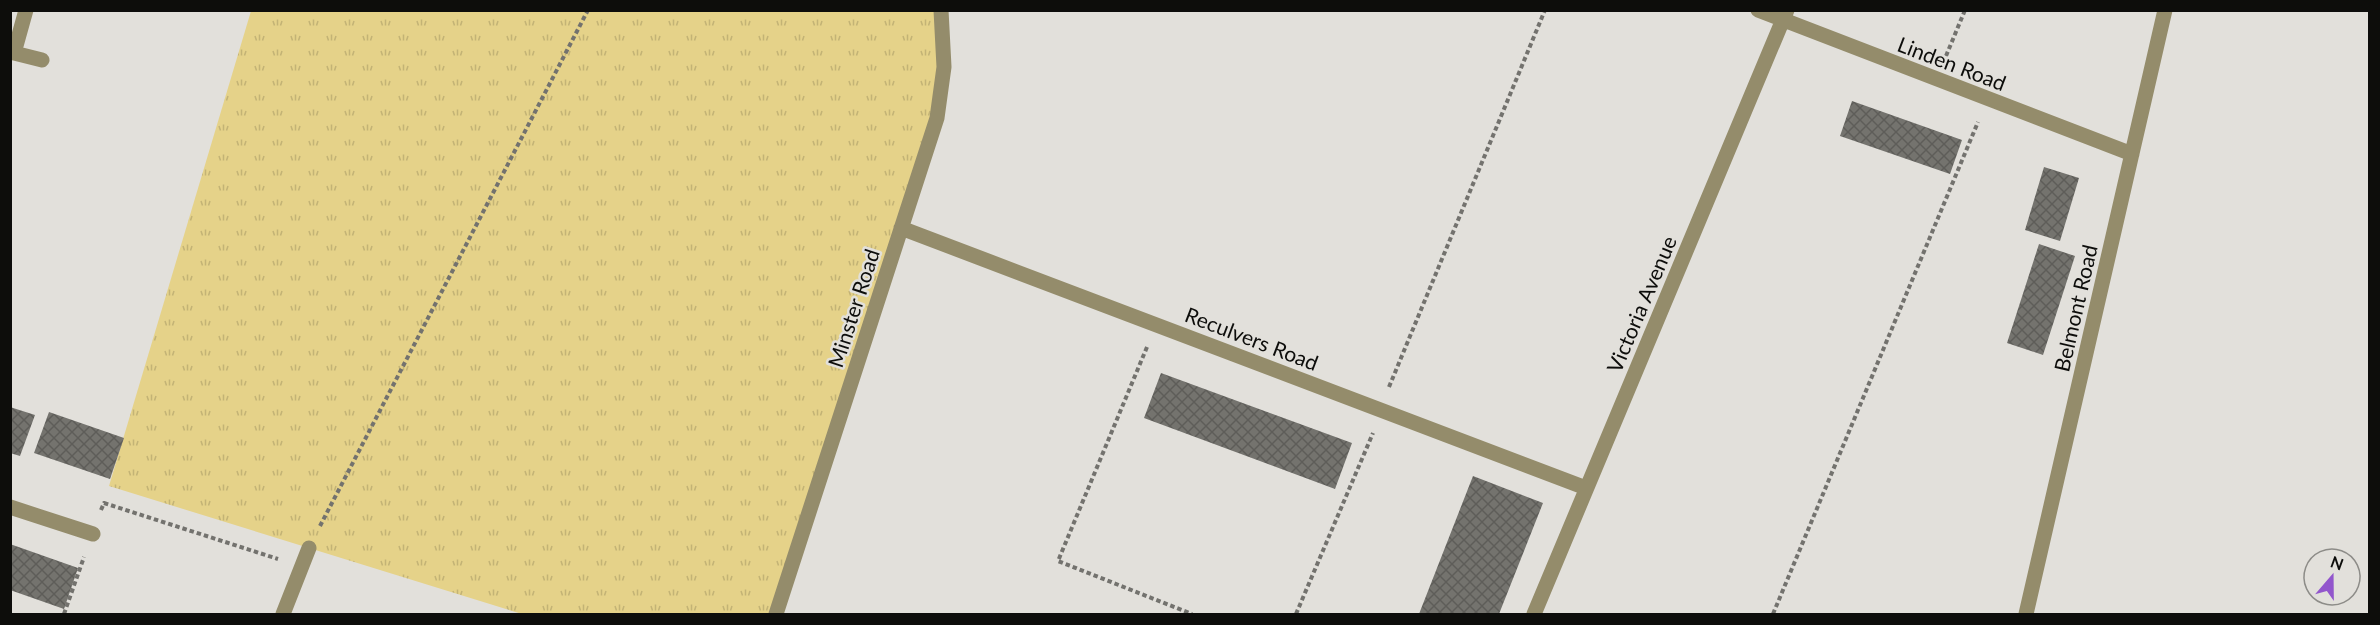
<svg xmlns="http://www.w3.org/2000/svg" width="2380" height="625" font-family="Lato,sans-serif">
  <defs>
    <pattern id="grass-tufts" width="24" height="20" patternUnits="userSpaceOnUse" patternTransform="scale(1.5)"><rect width="24" height="20" fill="#e5d289"/><path d="M3 7l-1-3M5 7V3M7 7l1-3M15 17l-1-3M17 17v-4M19 17l1-3" fill="none" stroke="#c3b375"/></pattern>
    <pattern id="building-cross-hatch" width="8" height="8" patternUnits="userSpaceOnUse" patternTransform="scale(1.5)"><rect width="8" height="8" fill="#74736e"/><path d="M0 0l8 8M0 8l8-8" fill="none" stroke="#5e5d59"/></pattern>
  </defs>
  <rect width="100%" height="100%" fill="#e2e0db"/>
  <path fill="url(#grass-tufts)" d="M251 11H941L937 118 776 614H522L109 486Z"/>
  <path fill="url(#building-cross-hatch)" d="M1852 101 1962 140 1950 174 1840 136Z
    M2044 167 2079 178 2060 241 2025 230Z
    M2039 244 2075 256 2043 355 2007 343Z
    M1161 373 1352 443 1335 489 1144 418Z
    M10 407 35 415 20 456 10 453Z
    M49 412 124 438 110 479 34 453Z
    M1473 476 1543 503 1499 614H1419Z
    M10 544 78 568 64 609 10 590Z"/>
  <g fill="none" stroke-linecap="round" stroke-linejoin="round">
    <path stroke="#73726e" stroke-width="4" stroke-dasharray="4.5 3" stroke-linecap="butt" d="M1946 56 1965 10
      M1147 347 1058 561 1192 614
      M1389 387 1545 10
      M101 510 104 503 278 559
      M320 526 588 10
      M64 614 84 557
      M1296 614 1373 433
      M1773 614 1978 122"/>
    <path stroke="#948c6b" stroke-width="15" d="M1758 10 2132 154
      M10 52 42 60
      M14 53 26 10
      M901 228 1586 488
      M10 507 93 534
      M283 614 309 548
      M776 614 937 118 944 67 941 10
      M1534 614 1787 10
      M2026 614 2165 10"/>
  </g>
  <g text-anchor="middle" dominant-baseline="central" stroke-width="5" stroke-linejoin="round" paint-order="stroke">
    <g font-size="21" fill="#0d0d0b" stroke="#e2e0db">
      <text transform="translate(1952 63) rotate(21)">Linden Road</text>
      <text transform="translate(1641 304) rotate(-67)">Victoria Avenue</text>
      <text transform="translate(853 308) rotate(-72)">Minster Road</text>
      <text transform="translate(2075 308) rotate(-77)">Belmont Road</text>
      <text transform="translate(1252 338) rotate(21)">Reculvers Road</text>
    </g>
  </g>
  <rect width="2380" height="625" fill="none" stroke="#0d0d0b" stroke-width="24"/>
  <g transform="translate(2332 577) rotate(20)"><circle r="28" fill="#e2e0db" stroke="#8d8c88" stroke-width="1.5"/>
  <path d="M0-4.5L10 22L0 15L-10 22Z" fill="#9256cc"/>
  <text y="-9" font-size="16" font-weight="bold" text-anchor="middle" fill="#0d0d0b">N</text>
  </g>
</svg>
